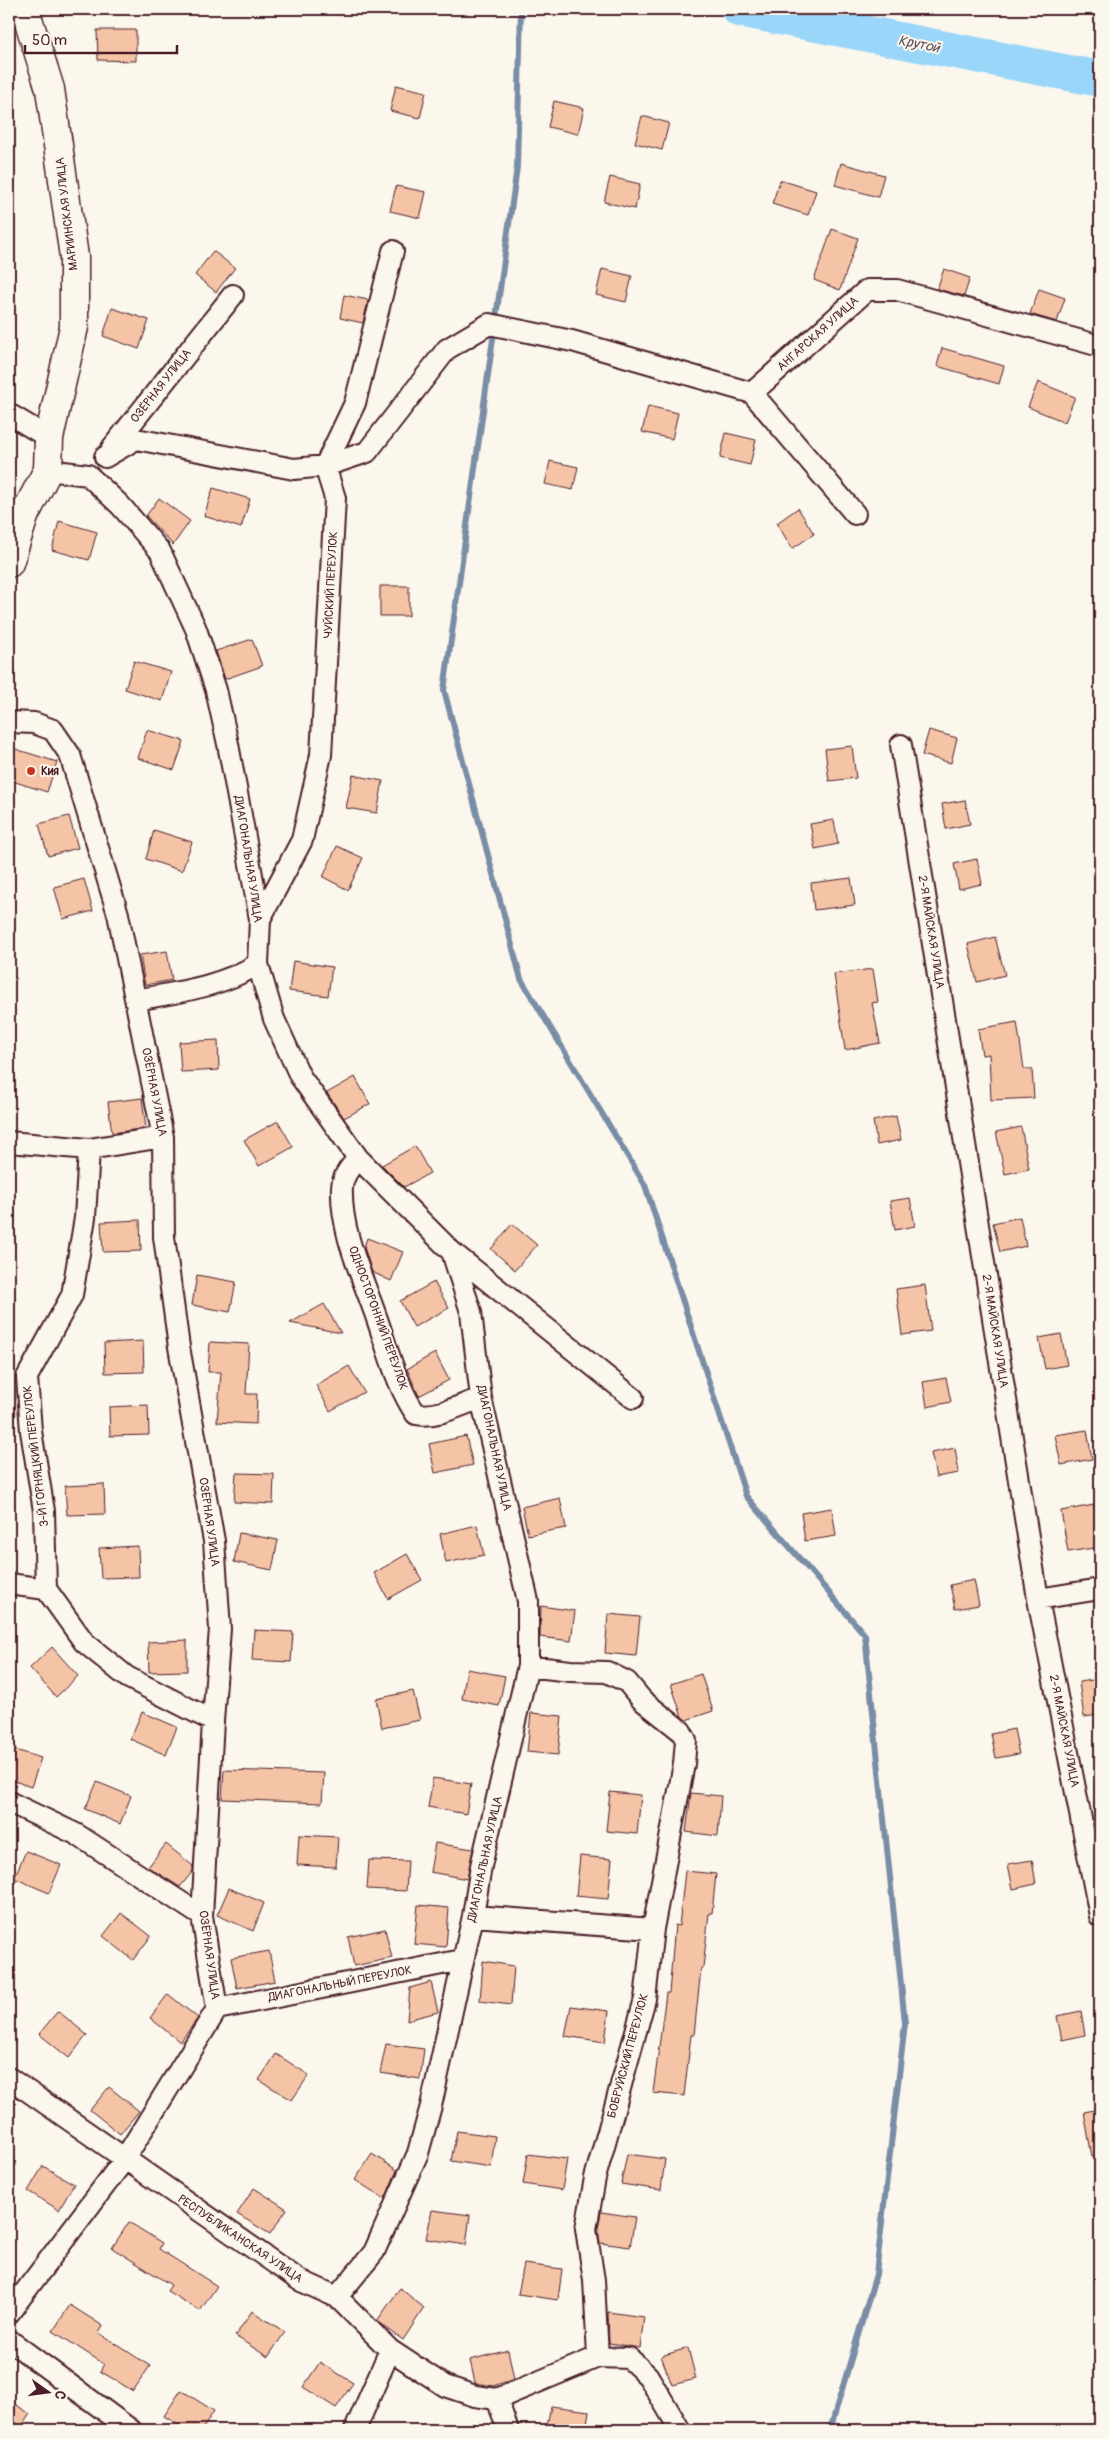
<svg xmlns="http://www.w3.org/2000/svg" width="1109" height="2439" font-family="Pangolin,sans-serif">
  <rect width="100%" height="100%" fill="#fbf7ec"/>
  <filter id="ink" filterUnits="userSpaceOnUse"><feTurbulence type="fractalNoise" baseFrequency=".02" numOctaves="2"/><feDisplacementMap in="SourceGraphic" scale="10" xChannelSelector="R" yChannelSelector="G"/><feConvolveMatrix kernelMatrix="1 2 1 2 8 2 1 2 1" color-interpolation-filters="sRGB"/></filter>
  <g filter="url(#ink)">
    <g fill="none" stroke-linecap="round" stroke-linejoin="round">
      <path stroke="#798da7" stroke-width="6" d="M521 9 517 167 444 690 521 979 645 1185 746 1496 865 1635 905 2023 876 2274 830 2430"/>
      <path stroke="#99d6fa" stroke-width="36" d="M739 9 1100 79"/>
    </g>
    <path fill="#f5c3a6" stroke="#4a1f2b" d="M97 30H136V61L98 60Z
      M396 85 426 92 420 118 390 111Z
      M554 101 584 108 578 134 548 127Z
      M642 116 669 123 662 150 635 143Z
      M841 163 884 175 878 197 835 185Z
      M610 177 640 184 635 209 604 202Z
      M780 180 816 191 808 215 772 204Z
      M396 186 426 192 420 218 390 211Z
      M832 229 858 238 840 290 814 280Z
      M213 251 235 268 216 292 195 275Z
      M602 269 632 276 626 302 596 295Z
      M944 269 970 278 964 296 937 289Z
      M1039 289 1065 298 1057 322 1030 314Z
      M344 295 368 300 363 323 340 318Z
      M112 308 149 320 139 349 103 336Z
      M942 348 1004 366 999 384 937 366Z
      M1038 382 1075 397 1065 422 1028 407Z
      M648 406 678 413 672 439 642 432Z
      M726 433 756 440 750 465 720 458Z
      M550 461 578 467 573 490 545 484Z
      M213 488 250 499 241 528 204 516Z
      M159 498 190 521 173 545 146 516Z
      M798 508 814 534 792 549 777 523Z
      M59 521 97 532 89 560 52 550Z
      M380 586H409V616H380Z
      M252 639 262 666 225 679 216 651Z
      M134 661 171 672 162 701 125 689Z
      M147 730 184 741 174 770 138 758Z
      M929 730 957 738 951 763 922 755Z
      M852 746 856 778 829 781 825 749Z
      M9 747 57 762 47 792 9 780Z
      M353 775 383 781 377 813 346 808Z
      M965 800 970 824 946 829 942 804Z
      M69 816 78 848 48 856 39 824Z
      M834 820 838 844 815 849 810 824Z
      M154 830 192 842 182 871 146 859Z
      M337 846 363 858 348 890 323 877Z
      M977 859 982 884 959 889 954 864Z
      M851 878 855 905 814 910 811 883Z
      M84 879 93 911 63 919 54 887Z
      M995 937 1005 975 977 982 968 944Z
      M167 951 172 980 145 985 140 955Z
      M293 961 332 967 328 996 289 991Z
      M873 969 878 1002 872 1003 880 1043 845 1050 834 974Z
      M1017 1022 1024 1069H1032L1034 1098 991 1100 989 1054 982 1055 978 1029Z
      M218 1040 219 1070 181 1072 179 1042Z
      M355 1077 370 1104 344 1118 327 1093Z
      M142 1098 146 1128 112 1133 108 1102Z
      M896 1116 901 1140 877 1145 873 1121Z
      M278 1121 293 1147 259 1166 244 1140Z
      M1021 1127 1029 1169 1005 1174 996 1132Z
      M415 1146 430 1173 404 1187 382 1165Z
      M910 1198 915 1226 895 1230 890 1201Z
      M1020 1217 1026 1246 1000 1252 993 1223Z
      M140 1220 141 1251 103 1252 101 1222Z
      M512 1224 537 1245 515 1270 491 1249Z
      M367 1238 403 1252 391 1281 372 1272 364 1247Z
      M197 1275 236 1282 230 1312 192 1305Z
      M434 1282 449 1308 414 1327 400 1301Z
      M925 1285 931 1331 902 1335 896 1289Z
      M324 1304 341 1333 290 1323Z
      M1061 1334 1067 1365 1045 1369 1039 1338Z
      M143 1341 144 1372 105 1373 104 1343Z
      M210 1342 249 1344 246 1394H257L256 1424 217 1422 221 1372H208Z
      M435 1353 449 1380 419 1396 407 1369Z
      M349 1366 364 1392 330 1411 316 1385Z
      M946 1378 951 1402 927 1407 923 1382Z
      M148 1405 149 1435 110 1436 109 1407Z
      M1087 1430 1092 1459 1061 1465 1055 1435Z
      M466 1436 473 1465 435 1473 429 1444Z
      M955 1448 959 1473 936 1477 931 1453Z
      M236 1473 274 1474 273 1504 234 1502Z
      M104 1484 105 1514 67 1515 65 1486Z
      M560 1498 566 1528 528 1535 522 1507Z
      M1094 1505 1100 1547 1068 1552 1061 1511Z
      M832 1508 836 1536 805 1541 801 1513Z
      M477 1525 484 1555 446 1563 440 1534Z
      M239 1533 278 1540 272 1570 234 1562Z
      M138 1546 139 1577 101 1578 99 1548Z
      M407 1554 422 1580 388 1599 374 1573Z
      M974 1580 979 1605 955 1609 950 1585Z
      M541 1606 575 1611 571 1641 540 1637Z
      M608 1614 640 1617 636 1656 605 1653Z
      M254 1630 293 1632 291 1662 252 1660Z
      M187 1640V1671L149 1672 148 1642Z
      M52 1647 78 1676 56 1697 30 1668Z
      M467 1669 505 1676 499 1706 462 1699Z
      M701 1674 713 1711 686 1720 682 1717 671 1684Z
      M1100 1679V1715L1084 1717 1079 1682Z
      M413 1691 420 1720 382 1728 376 1699Z
      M142 1712 177 1727 166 1755 130 1739Z
      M531 1713 562 1716 558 1755 527 1752Z
      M1014 1729 1019 1754 996 1758 991 1734Z
      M9 1748 41 1758 31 1787 9 1779Z
      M224 1770 324 1773 322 1803 222 1799Z
      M433 1778 471 1784 466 1814 428 1807Z
      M97 1782 131 1796 120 1824 85 1809Z
      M610 1792 641 1795 637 1834 606 1831Z
      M691 1793 721 1796 718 1836 686 1832Z
      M299 1835 338 1837 336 1867 297 1865Z
      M435 1843 473 1849 467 1879 430 1872Z
      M166 1844 193 1866V1871L180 1887 148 1867Z
      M26 1851 61 1865 49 1893 14 1878Z
      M580 1856 612 1859 608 1899 576 1896Z
      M369 1860 408 1861 406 1891 367 1889Z
      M1032 1860 1036 1884 1013 1889 1008 1864Z
      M685 1871 716 1874 712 1913H709L703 1968H701L694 2035H691L684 2096 653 2093 666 1993H669L675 1925 679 1926Z
      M229 1888 264 1903 253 1931 217 1915Z
      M418 1905 449 1908 446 1947 414 1944Z
      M121 1913 151 1936 133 1960 103 1936Z
      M385 1929 392 1958 354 1966 348 1937Z
      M269 1951 275 1981 237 1988 231 1958Z
      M483 1961 514 1966 511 2005 480 2001Z
      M431 1982 438 2012 407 2020 410 1988Z
      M168 1994 198 2018 180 2042 150 2018Z
      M571 2006 609 2011 605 2042 565 2036Z
      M58 2011 87 2035 69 2058 39 2034Z
      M1081 2011 1085 2035 1062 2040 1057 2016Z
      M386 2044 424 2049 420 2079 380 2073Z
      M276 2054 309 2075 292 2100 259 2080Z
      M109 2087 139 2111 120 2134 90 2110Z
      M1100 2109V2156L1092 2157 1084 2112Z
      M457 2131 495 2136 491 2167 451 2161Z
      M372 2154 397 2170 385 2199 355 2180Z
      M528 2154 567 2159 562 2190 523 2184Z
      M627 2154 665 2159 661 2190 621 2184Z
      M43 2166 74 2184 59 2210 28 2191Z
      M254 2188 287 2209 270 2234 237 2214Z
      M432 2210 470 2215 466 2245 426 2239Z
      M601 2212 635 2217 630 2247 600 2243 598 2229Z
      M129 2222 162 2243 159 2249 217 2286 200 2311 167 2291 171 2285 112 2248Z
      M524 2264 562 2269 558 2300 518 2294Z
      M400 2288 424 2308 403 2340 377 2321Z
      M70 2305 103 2326 99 2333 150 2366 133 2391 100 2371 104 2364 53 2331Z
      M252 2311 285 2332 268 2357 235 2336Z
      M608 2312 644 2317 640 2348 609 2343Z
      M688 2348 696 2379 672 2385 661 2356Z
      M508 2350 514 2379 493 2386 475 2383 470 2360Z
      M320 2362 353 2383 336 2408 303 2387Z
      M181 2390 214 2411 202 2430H186L164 2416Z
      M9 2400 30 2414 19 2430H9Z
      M551 2406 589 2411 586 2430H546Z"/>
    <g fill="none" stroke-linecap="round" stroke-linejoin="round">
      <g stroke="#4a1f2b" stroke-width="24">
        <path id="street" d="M752 393 855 514
          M9 414 49 438
          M112 448 233 295
          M105 457 136 439 294 469 325 466 367 452 447 349 489 324 572 341 752 393 867 290H897L1100 346
          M48 470 88 475 120 505 160 551 196 629 216 690 228 744 260 919 258 964 274 1019 300 1076 358 1158 452 1252 471 1312 481 1398 528 1601V1666L481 1866 473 1916 431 2106 418 2153 374 2252 337 2297
          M9 722 34 723 53 730 70 755 118 914 163 1137 164 1237 179 1347 214 1541 220 1629 213 1721 202 1916 217 2009 124 2160 9 2313
          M901 745 1038 1599 1100 1916
          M260 919 302 840 321 755 335 498 325 466 355 403 393 251
          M136 1000C178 992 221 987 258 964
          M9 1142 89 1149 163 1137
          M89 1149 85 1218 72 1295 27 1377 31 1431 44 1511 46 1589 84 1642 127 1677 213 1721
          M358 1158C350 1168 343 1175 342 1187 340 1232 363 1278 377 1319 388 1350 397 1387 416 1414 437 1418 461 1405 481 1398
          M452 1252 633 1398
          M9 1584 46 1589
          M1038 1599 1100 1589
          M9 1802 76 1834 202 1916
          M473 1916 653 1929
          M217 2009 462 1960
          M9 2078 299 2280 337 2297 390 2350 445 2386 475 2396 497 2399 508 2430
          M9 2340 131 2430
          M598 2357 629 2358 648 2376 680 2430
          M497 2399 598 2357 594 2280 586 2229 595 2178 645 1999 653 1929 684 1764 686 1740 681 1731 642 1700 627 1682 607 1672 570 1671 528 1666
          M355 2430 390 2350"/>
      </g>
      <g stroke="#4a1f2b" stroke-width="31">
        <path id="secondary" d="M9 563 25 514 48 470 49 438 74 327V257L50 89 25 9"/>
      </g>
      <use href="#street" stroke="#fbf7ec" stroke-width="20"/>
      <use href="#secondary" stroke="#fbf7ec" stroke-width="28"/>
    </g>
  </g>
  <circle fill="#c8321e" stroke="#fbf7ec" stroke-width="2" cx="31" cy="771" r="5"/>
  <g text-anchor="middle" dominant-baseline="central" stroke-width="4" stroke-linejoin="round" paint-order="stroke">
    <g font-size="12" fill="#4a1f2b" stroke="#fbf7ec">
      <text transform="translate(67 214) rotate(-97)">МАРИИНСКАЯ УЛИЦА</text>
      <text transform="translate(818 334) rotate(-42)">АНГАРСКАЯ УЛИЦА</text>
      <text transform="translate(161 386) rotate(-52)">ОЗЁРНАЯ УЛИЦА</text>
      <text transform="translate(331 585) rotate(-87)">ЧУЙСКИЙ ПЕРЕУЛОК</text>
      <text transform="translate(248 859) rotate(81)">ДИАГОНАЛЬНАЯ УЛИЦА</text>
      <text transform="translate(931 932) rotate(81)">2-Я МАЙСКАЯ УЛИЦА</text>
      <text transform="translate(154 1092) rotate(79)">ОЗЁРНАЯ УЛИЦА</text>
      <text transform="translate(378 1318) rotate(70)">ОДНОСТОРОННИЙ ПЕРЕУЛОК</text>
      <text transform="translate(995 1331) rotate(81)">2-Я МАЙСКАЯ УЛИЦА</text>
      <text transform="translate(494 1448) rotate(78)">ДИАГОНАЛЬНАЯ УЛИЦА</text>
      <text transform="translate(36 1456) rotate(-97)">3-Й ГОРНЯЦКИЙ ПЕРЕУЛОК</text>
      <text transform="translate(209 1522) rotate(82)">ОЗЁРНАЯ УЛИЦА</text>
      <text transform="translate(1064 1731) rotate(79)">2-Я МАЙСКАЯ УЛИЦА</text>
      <text transform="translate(485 1859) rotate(-78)">ДИАГОНАЛЬНАЯ УЛИЦА</text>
      <text transform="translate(209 1955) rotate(82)">ОЗЁРНАЯ УЛИЦА</text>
      <text transform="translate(340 1984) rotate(-11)">ДИАГОНАЛЬНЫЙ ПЕРЕУЛОК</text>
      <text transform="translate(628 2056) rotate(-75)">БОБРУЙСКИЙ ПЕРЕУЛОК</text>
      <text transform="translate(240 2239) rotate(34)">РЕСПУБЛИКАНСКАЯ УЛИЦА</text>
    </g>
    <g font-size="12" font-weight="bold" fill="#4a1f2b" stroke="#fbf7ec" text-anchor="start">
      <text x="41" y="771">Кия</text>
    </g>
    <g font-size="14" font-style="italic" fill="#5e4d5f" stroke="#fbf7ec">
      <text transform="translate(919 44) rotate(11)">Крутой</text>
    </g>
  </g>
  <rect width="1109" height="2439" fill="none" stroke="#fbf7ec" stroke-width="30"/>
  <rect x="15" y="15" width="1079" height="2409" fill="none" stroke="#4a1f2b" stroke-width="2" filter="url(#ink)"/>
  <g transform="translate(48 2392) rotate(104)" stroke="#fbf7ec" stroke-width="4" paint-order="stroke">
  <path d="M0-4L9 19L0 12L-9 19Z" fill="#4a1f2b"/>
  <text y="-8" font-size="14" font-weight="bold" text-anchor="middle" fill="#4a1f2b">С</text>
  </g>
  <path d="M25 45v8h152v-8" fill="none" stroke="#4a1f2b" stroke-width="2.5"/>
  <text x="32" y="45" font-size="15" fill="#4a1f2b" stroke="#fbf7ec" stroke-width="4" paint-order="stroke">50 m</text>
</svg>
